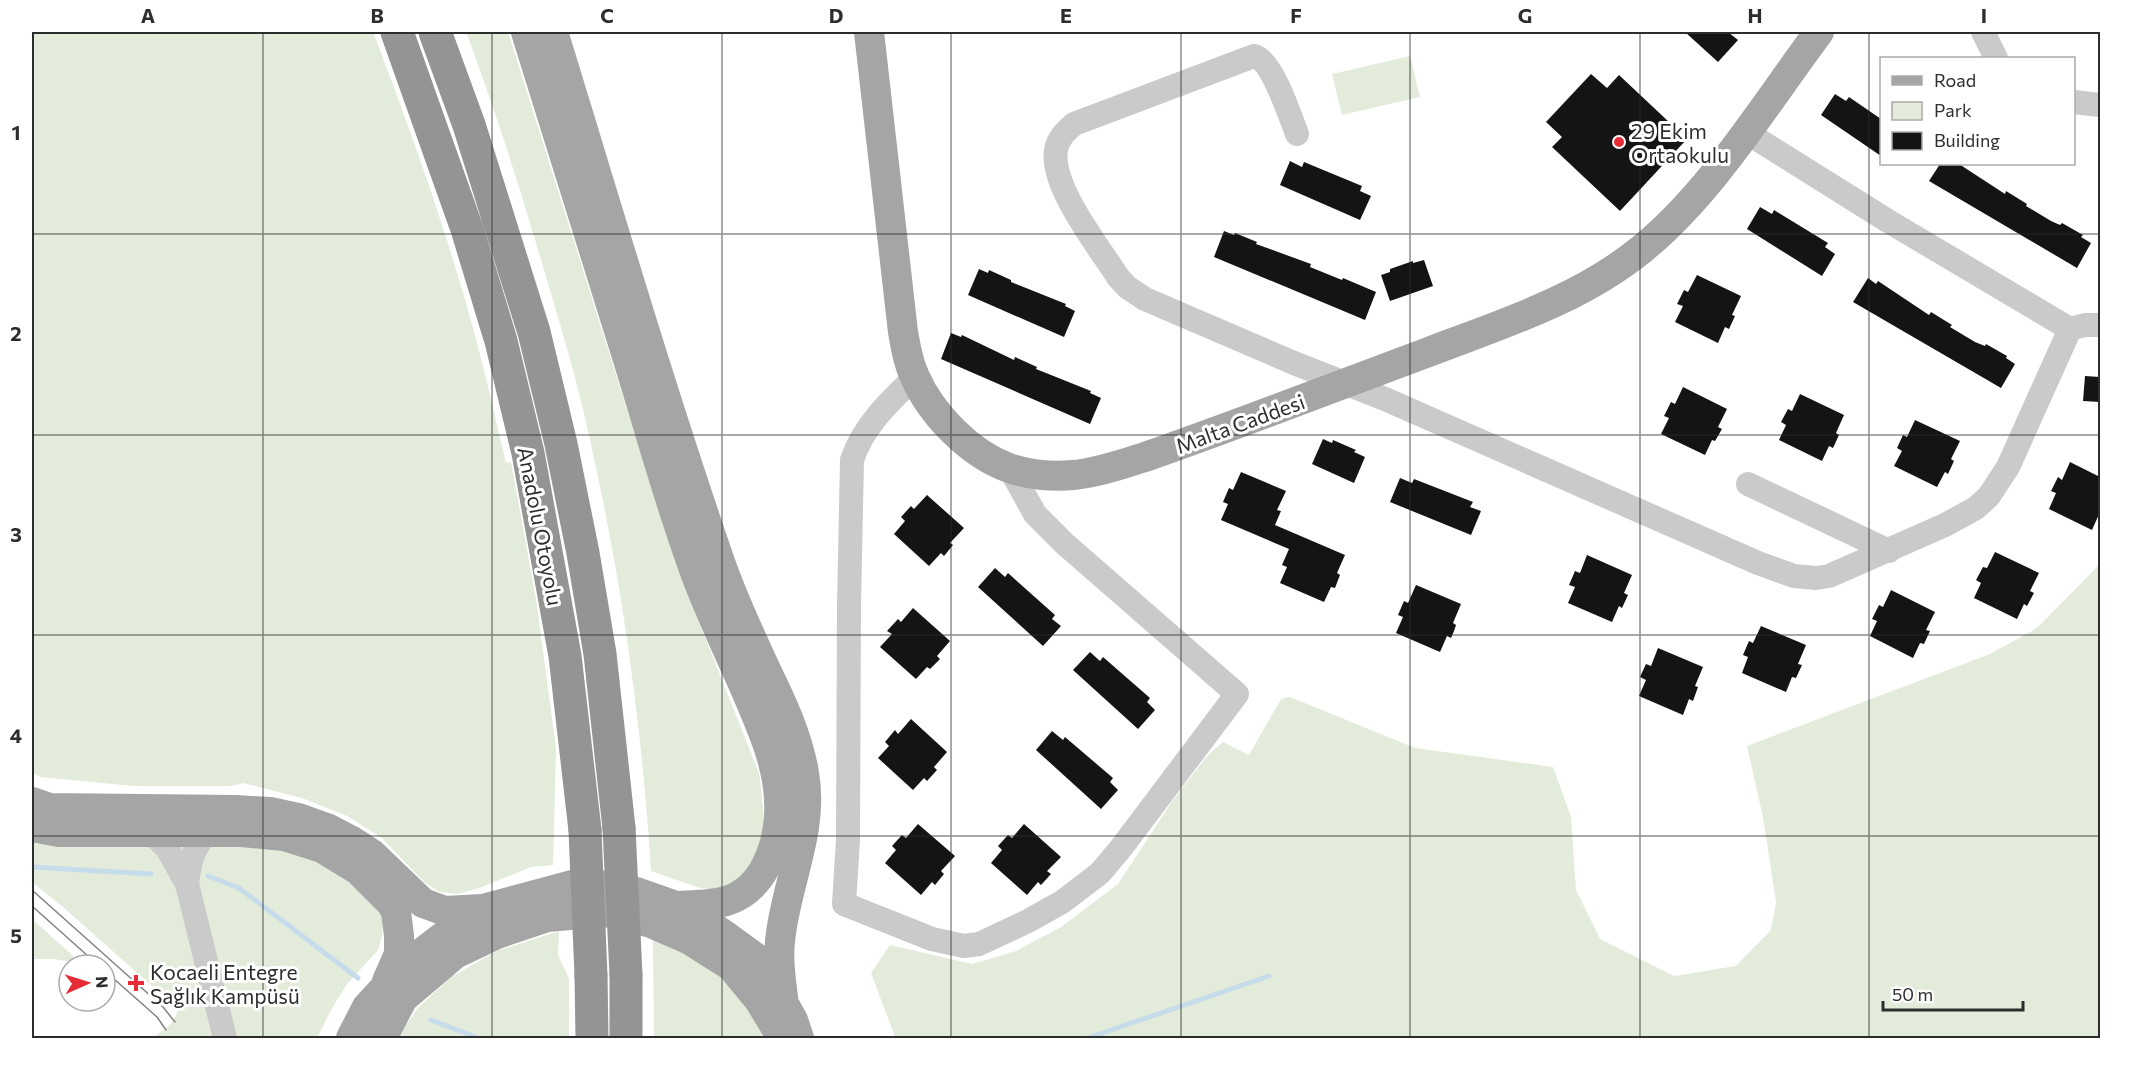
<svg xmlns="http://www.w3.org/2000/svg" width="2132" height="1070" font-family="Commissioner,sans-serif">
  <rect width="100%" height="100%" fill="#fff"/>
  <path fill="#e3ebda" d="M32 32H373C412 134 449 237 477 343 488 383 496 423 506 463L511 462 536 599 556 748 553 865 531 867 482 887 459 894 440 892 424 882 382 838 347 816 302 798 243 783 231 786H134L40 777 32 772Z
    M466 32H508L675 562 759 773C762 794 770 850 755 866 746 876 731 883 720 890L700 888 651 871C642 726 622 581 590 440 576 373 555 308 536 243 515 172 492 101 466 32Z
    M1410 56 1420 97 1342 115 1332 74Z
    M2100 564V1038H894V1034L871 973 890 945 972 964 1016 951 1061 927 1118 884 1173 800 1208 755 1223 742 1249 755 1281 699 1290 697 1415 748 1553 767 1571 817 1576 890 1600 939 1674 976 1736 966 1771 930 1776 902 1763 817 1747 746 1990 654 2032 631 2040 625Z
    M32 843 285 846 350 879 377 905 383 918 382 936 378 950 347 984 331 1010 317 1038H151C165 1030 174 1025 178 1009L63 907 32 882Z
    M32 919 82 964 54 959H32Z
    M559 931 558 955 569 978V1038H397L417 1009 451 977 497 951Z
    M653 939C675 947 698 956 717 971 739 988 754 1015 768 1038H654Z"/>
  <g fill="none" stroke-linecap="round" stroke-linejoin="round">
    <path stroke="#c6dceb" stroke-width="5" d="M32 867 151 874
      M208 876 239 888 358 978
      M431 1020 478 1038
      M1088 1038 1269 976"/>
  </g>
  <path fill="#141414" d="M1685 32H1728L1738 40 1718 62Z
    M1591 74 1607 88 1619 75 1687 139 1620 211 1552 147 1562 137 1546 122Z
    M1835 94 1846 101 1849 97 1881 119V156L1821 115Z
    M1290 161 1302 167 1304 162 1362 186 1360 191 1371 196 1360 220 1280 185Z
    M1940 164H1959L2005 194 2006 191 2027 204 2026 206 2051 221 2060 225 2062 223 2083 235 2081 237 2091 243 2077 268 1929 181Z
    M1760 207 1772 214 1774 210 1828 243 1825 247 1835 254 1822 276 1747 229Z
    M1224 231 1234 235 1235 233 1257 242 1256 244 1311 264 1310 267 1342 280 1343 278 1376 292 1365 320 1214 257Z
    M1424 260 1433 286 1390 301 1381 275 1390 272V269L1413 261V263Z
    M979 269 988 273 989 270 1011 280V282L1066 304 1065 306 1075 311 1064 337 968 295Z
    M1697 275 1741 296 1732 315 1735 316 1729 329 1725 327 1718 343 1675 322 1683 306 1677 304 1684 290 1688 292Z
    M1868 278 1876 284 1878 281 1929 315 1931 312 1952 325 1950 327 1975 342 1985 346 1986 344 2007 356 2006 358 2015 364 2001 388 1853 302Z
    M951 333 961 337 962 335 1014 360 1015 357 1037 367 1036 369 1091 391 1090 393 1101 398 1090 424 941 359Z
    M2085 376 2100 377V402L2083 401Z
    M1683 387 1727 409 1718 427 1722 429 1715 441 1712 440 1705 455 1661 434 1669 418 1664 416 1671 402 1675 404Z
    M1800 394 1844 415 1836 433 1839 435 1833 448 1829 446 1822 461 1779 440 1786 425 1781 422 1788 409 1792 411Z
    M1915 420 1960 441 1951 459 1954 461 1948 474 1945 472 1937 487 1894 466 1902 451 1897 448 1903 435 1907 437Z
    M1323 439 1332 443 1333 440 1356 450 1354 452 1365 457 1354 483 1312 464Z
    M2070 462 2100 477V512L2092 530 2049 509 2056 493 2051 491 2058 477 2062 480Z
    M1241 472 1286 491 1277 510 1281 511 1275 525 1345 555 1337 573 1340 575 1335 588 1331 587 1324 602 1280 583 1287 567 1282 565 1289 549 1221 520 1228 504 1223 502 1229 488 1233 490Z
    M1400 478 1412 483 1414 479 1473 502 1470 507 1481 511 1471 535 1390 502Z
    M927 495 964 528 950 543 953 545 944 556 941 553 929 566 894 534 905 521 901 517 911 506 914 509Z
    M1995 552 2039 573 2030 591 2034 593 2027 606 2024 604 2017 619 1974 598 1981 583 1976 580 1983 567 1987 568Z
    M1587 555 1632 575 1624 593 1628 595 1622 608 1619 606 1612 622 1568 603 1575 587 1569 585 1575 571 1580 573Z
    M995 568 1005 577 1008 573 1055 615 1052 619 1061 626 1043 646 978 587Z
    M1416 585 1461 604 1453 623 1456 625 1454 631 1451 638 1447 636 1440 652 1396 633 1403 617 1398 615 1404 601 1408 603Z
    M1891 590 1935 612 1926 630 1930 631 1924 644 1920 643 1913 658 1870 636 1877 621 1872 619 1879 605 1883 607Z
    M913 608 950 641 937 656 940 659 930 669 927 667 916 679 880 647 892 634 887 631 898 619 901 622Z
    M1761 626 1806 645 1798 664 1802 665 1796 678 1792 677 1786 692 1742 673 1748 657 1743 655 1749 641 1753 643Z
    M1658 648 1703 667 1695 686 1698 687 1693 701 1689 699 1683 715 1639 696 1646 680 1640 677 1646 664 1651 666Z
    M1090 652 1100 661 1103 657 1150 698 1147 702 1155 710 1138 729 1073 670Z
    M911 719 947 752 934 767 937 770 927 781 924 778 913 790 878 758 889 746 885 742 895 730 898 734Z
    M1052 731 1063 740 1065 737 1113 778 1110 782 1118 790 1101 809 1036 750Z
    M918 824 955 856 941 871 944 874 935 885 932 882 921 895 885 863 896 850 892 846 902 835 906 838Z
    M1024 824 1061 857 1047 871 1051 874 1041 885 1038 882 1027 895 991 863 1002 850 998 846 1008 835 1012 838Z"/>
  <g fill="none" stroke-linecap="round" stroke-linejoin="round">
    <path stroke="#cacaca" stroke-width="24" d="M1983 32 1996 58
      M2074 102 2100 105
      M1746 132 1888 221 2070 329 2085 325H2100
      M1297 134C1290 116 1272 60 1254 56L1074 124C1066 131 1058 138 1056 150 1050 186 1099 247 1118 277L1127 287 1145 299 1294 363 1385 399 1758 563 1794 576 1816 578 1829 576 1945 525 1976 508 1989 496 2008 467 2070 329
      M915 377C890 401 863 426 852 460L849 605 848 840 844 904 932 939 964 946 979 944 1028 921 1062 902 1100 873 1121 848 1237 694 1065 544 1035 514 1010 469
      M1748 484 1889 551
      M150 832 167 848 187 884 225 1038
      M187 884C190 861 192 849 208 832"/>
    <path stroke="#a5a5a5" stroke-width="30" d="M526 32C560 139 593 246 626 353 649 427 669 502 696 575 710 612 727 648 743 684 761 726 782 769 779 816 777 849 763 888 729 900 712 906 692 905 675 906
      M553 32C607 207 659 385 719 559 732 598 750 635 767 672 783 705 798 737 804 773 814 829 788 879 781 933 777 957 781 981 784 1005
      M869 32 903 332C906 348 908 363 915 377 931 414 970 454 1009 468 1028 475 1053 477 1073 475 1097 473 1122 464 1145 457 1239 424 1332 388 1426 353 1501 324 1578 301 1642 249 1712 192 1765 104 1819 32
      M32 802 49 808 236 810 270 812 298 818 329 829 352 841 372 854 423 903 445 911 483 909
      M32 827 59 832H242L284 836 322 848 358 870 391 903 396 911 399 936V954L387 981
      M351 1038 367 1007 405 966 453 929 483 909 576 884 611 886 636 892 687 910 726 936 760 961 793 1020 799 1038
      M382 1038 403 998 455 954 497 934 547 917 605 912 651 923 690 940 731 966 759 1000 776 1028"/>
    <path stroke="#949494" stroke-width="33" d="M397 32 467 229 501 341 528 453 565 656 585 830
      M435 32 469 125 534 332 561 444 583 553 600 654 619 828
      M626 975V1038
      M591 976 592 1038"/>
    <path stroke="#828282" stroke-width="1.5" d="M32 890 163 1007 175 1022
      M32 906 98 965
      M105 971 157 1017 166 1030"/>
    <path stroke="#949494" stroke-width="33" d="M619 828 626 975
      M585 830 591 976"/>
  </g>
  <path fill="none" stroke="#2d2d2d" stroke-width="1.5" stroke-opacity="0.55" d="M263 32V1038M492 32V1038M722 32V1038M951 32V1038M1181 32V1038M1410 32V1038M1640 32V1038M1869 32V1038M32 234H2100M32 435H2100M32 635H2100M32 836H2100"/>
  <g fill="#e62d37" stroke="#fff" stroke-width="2">
    <circle cx="1619" cy="142" r="6"/>
    <path d="M133 974h6v6h6v6h-6v6h-6v-6h-6v-6h6z"/>
  </g>
  <g text-anchor="middle" dominant-baseline="central" stroke-width="6" stroke-linejoin="round" paint-order="stroke">
    <g font-size="21" fill="#2d2d2d" stroke="#fff" text-anchor="start">
      <text x="1631" y="130">29 Ekim<tspan x="1631" dy="24">Ortaokulu</tspan></text>
      <text x="150" y="971">Kocaeli Entegre<tspan x="150" dy="24">Sağlık Kampüsü</tspan></text>
    </g>
    <g font-size="21" fill="#2d2d2d" stroke="#fff">
      <text transform="translate(1240 423) rotate(-20)">Malta Caddesi</text>
      <text transform="translate(541 526) rotate(79)">Anadolu Otoyolu</text>
    </g>
  </g>
  <rect width="2132" height="1070" fill="none" stroke="#ffffff" stroke-width="66"/>
  <rect x="1880" y="57" width="195" height="108" fill="#ffffff" stroke="#ababab" stroke-width="1.5"/>
  <rect x="1892" y="76" width="30" height="9" fill="#a5a5a5" stroke="#ababab" stroke-width="1.5"/>
  <text x="1934" y="87" font-size="18" fill="#2d2d2d">Road</text>
  <rect x="1892" y="102" width="30" height="18" fill="#e3ebda" stroke="#ababab" stroke-width="1.5"/>
  <text x="1934" y="117" font-size="18" fill="#2d2d2d">Park</text>
  <rect x="1892" y="132" width="30" height="18" fill="#141414" stroke="#ababab" stroke-width="1.5"/>
  <text x="1934" y="147" font-size="18" fill="#2d2d2d">Building</text>
  <g transform="translate(87 983) rotate(87)"><circle r="28" fill="#ffffff" stroke="#ababab" stroke-width="1.5"/>
  <path d="M0-4.5L10 22L0 15L-10 22Z" fill="#e62d37"/>
  <text y="-9" font-size="16" font-weight="bold" text-anchor="middle" fill="#2d2d2d">N</text>
  </g>
  <path d="M1883 1001v9h140v-9" fill="none" stroke="#2d2d2d" stroke-width="3"/>
  <text x="1892" y="1001" font-size="18" fill="#2d2d2d" stroke="#ffffff" stroke-width="4.5" paint-order="stroke">50 m</text>
  <rect x="33" y="33" width="2066" height="1004" fill="none" stroke="#2d2d2d" stroke-width="2"/>
  <g font-size="20" text-anchor="middle" font-weight="bold" fill="#2d2d2d">
    <text x="148" y="23">A</text>
    <text x="377" y="23">B</text>
    <text x="607" y="23">C</text>
    <text x="836" y="23">D</text>
    <text x="1066" y="23">E</text>
    <text x="1296" y="23">F</text>
    <text x="1525" y="23">G</text>
    <text x="1755" y="23">H</text>
    <text x="1984" y="23">I</text>
    <text x="16" y="140">1</text>
    <text x="16" y="341">2</text>
    <text x="16" y="542">3</text>
    <text x="16" y="743">4</text>
    <text x="16" y="943">5</text>
  </g>
</svg>
